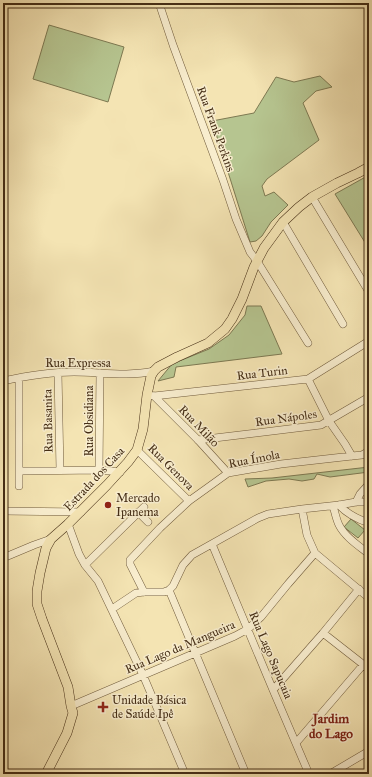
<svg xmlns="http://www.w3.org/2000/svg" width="372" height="777" font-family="'IM FELL Great Primer',serif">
  <rect width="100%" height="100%" fill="#f4e4b3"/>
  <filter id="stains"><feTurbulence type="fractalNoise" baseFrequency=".005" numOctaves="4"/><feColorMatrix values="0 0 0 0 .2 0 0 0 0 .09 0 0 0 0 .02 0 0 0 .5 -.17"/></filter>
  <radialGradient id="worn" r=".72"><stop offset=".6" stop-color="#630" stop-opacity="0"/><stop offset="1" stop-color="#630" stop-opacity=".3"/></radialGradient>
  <path fill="#b6c590" stroke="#7d7952" d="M49 25 124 47 108 102 33 79Z
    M320 76 332 87 316 91 303 103 319 140 267 179 262 186 265 196 274 192 288 205 271 222 262 236 256 241 250 242 212 121 254 113 276 77 294 82Z
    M369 175V249L335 194Z
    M247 306H261L282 354 176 367 174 377 158 381 172 364 209 349 229 335 245 315Z
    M369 467V472L330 477 317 474 314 479 302 481 289 479 266 481 248 487 245 479 272 478Z
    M351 519 365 530 358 538 344 527Z"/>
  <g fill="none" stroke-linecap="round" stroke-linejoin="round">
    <g stroke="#705b3c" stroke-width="8">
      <path id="minor" d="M159 3 173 45 223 180 236 219 250 252 257 261 308 343
        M312 197 369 292
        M283 222 343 324
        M58 373 60 470
        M19 378V486
        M308 379 329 421 345 444 352 456
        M3 381C26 376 50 372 74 372 101 372 127 377 154 371
        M147 395 154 396 308 379 369 341
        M154 396 198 440 228 473
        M198 440 321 425 369 397
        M137 450 189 501
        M99 470 100 373
        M19 471 99 470 120 472
        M356 502 360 494 369 484
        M339 505C347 514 357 519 369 523
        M333 506C335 512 336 519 339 525 345 537 359 546 369 554
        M302 509 307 535 315 553 369 598
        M3 511 81 512
        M138 512 148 522
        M68 524 79 554 85 565 98 581 143 675 185 774
        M212 544 273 690 309 774
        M3 558 34 545 51 539
        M85 565 144 507
        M169 590 246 774
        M144 592 130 564V560L160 528 189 501 228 473 281 464 352 456 362 455 369 451
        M112 609 136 593 144 592H164L169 590 173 586 183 565 192 555 258 518 268 514 302 509 339 505 356 502H369
        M323 633 369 669
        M273 690 323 633 359 589
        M71 706 235 636 248 629 261 617 288 584 315 553
        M296 743 363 665
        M330 774 369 751"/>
    </g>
    <g stroke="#442d15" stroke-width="10">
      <path id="major" d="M46 774 67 733 73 713 71 706 68 687 42 619 37 604V591L40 573 46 548 51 539 68 524 107 485 128 462 137 450 143 429 147 395 151 376 154 371 158 367 177 357 208 343 225 329 232 319 242 299 254 267 264 248 283 222 299 207 312 197 337 183 358 173 369 167"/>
    </g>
    <use href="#minor" stroke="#f8edce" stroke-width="7"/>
    <use href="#major" stroke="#f4e4b3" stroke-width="9"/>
  </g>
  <g fill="#8f2418" stroke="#f8edce" stroke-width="1.5">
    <circle cx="108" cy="505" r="4"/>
    <path d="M101 701h4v4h4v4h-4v4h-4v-4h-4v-4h4z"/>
  </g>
  <g text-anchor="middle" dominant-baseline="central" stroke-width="3" stroke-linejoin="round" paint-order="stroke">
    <g font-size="12" fill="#442d15" stroke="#f8edce">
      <text transform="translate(216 129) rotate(70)">Rua Frank Perkins</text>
      <text x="78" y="363">Rua Expressa</text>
      <text transform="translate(262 373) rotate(-7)">Rua Turin</text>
      <text transform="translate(286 418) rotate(-8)">Rua Nápoles</text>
      <text transform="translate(48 421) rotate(-91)">Rua Basanita</text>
      <text transform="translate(89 421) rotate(-90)">Rua Obsidiana</text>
      <text transform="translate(199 426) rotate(46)">Rua Milão</text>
      <text transform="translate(254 459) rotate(-11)">Rua Ímola</text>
      <text transform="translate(171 467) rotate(45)">Rua Genova</text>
      <text transform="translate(94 479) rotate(-47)">Estrada dos Casa</text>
      <text transform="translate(180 647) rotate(-23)">Rua Lago da Mangueira</text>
      <text transform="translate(271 655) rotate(67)">Rua Lago Sapucaia</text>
    </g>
    <g font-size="12" fill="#442d15" stroke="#f8edce" text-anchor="start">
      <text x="116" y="498">Mercado<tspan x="116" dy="14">Ipanema</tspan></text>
      <text x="112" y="700">Unidade Básica<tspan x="112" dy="14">de Saúde Ipê</tspan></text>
    </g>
    <g font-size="13" font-weight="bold" fill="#7a1f14" stroke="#f8edce">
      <text x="331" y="719">Jardim<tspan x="331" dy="15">do Lago</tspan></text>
    </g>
  </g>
  <rect width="372" height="777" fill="none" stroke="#f4e4b3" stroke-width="16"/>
  <rect x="4" y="4" width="364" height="769" fill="none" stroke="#442d15" stroke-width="2"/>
  <rect x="8" y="8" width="356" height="761" fill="none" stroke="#442d15"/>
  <rect width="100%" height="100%" filter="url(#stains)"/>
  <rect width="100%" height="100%" fill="url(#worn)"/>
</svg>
